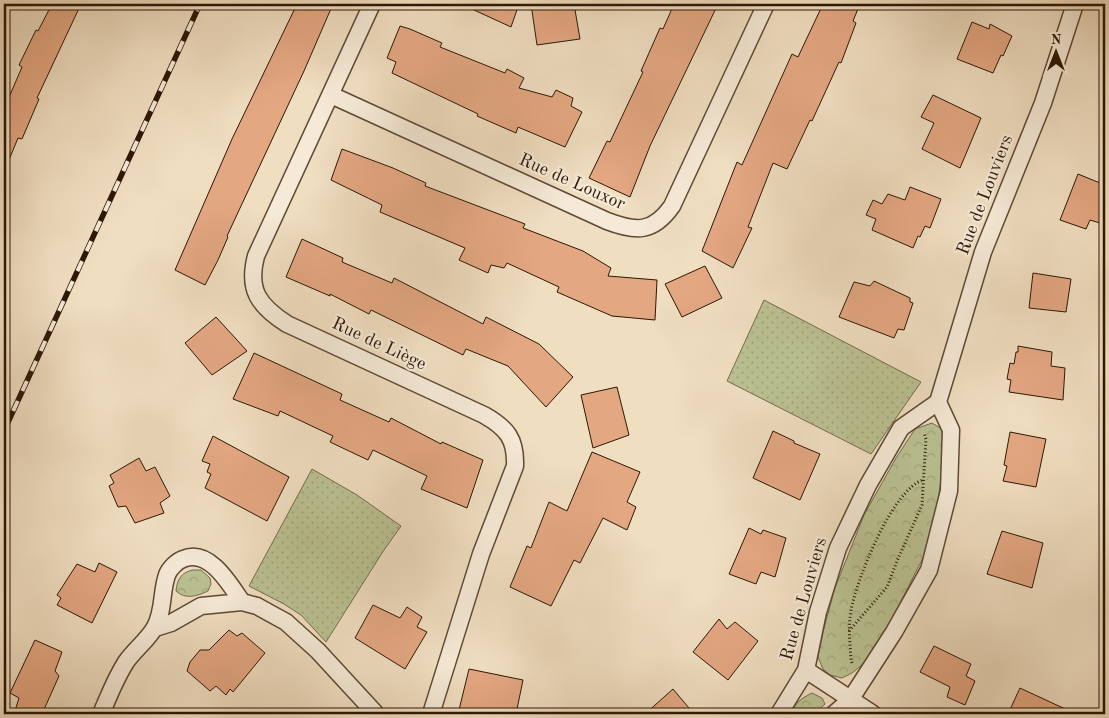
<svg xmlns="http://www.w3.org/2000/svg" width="1109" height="718" font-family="'Old Standard TT',serif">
  <defs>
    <pattern id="grass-dots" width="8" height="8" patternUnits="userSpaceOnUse" patternTransform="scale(1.25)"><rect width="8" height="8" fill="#bac192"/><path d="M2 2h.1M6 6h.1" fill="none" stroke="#a0a57c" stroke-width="1.8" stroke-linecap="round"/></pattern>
    <pattern id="forest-crowns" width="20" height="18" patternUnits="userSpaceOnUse" patternTransform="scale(1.25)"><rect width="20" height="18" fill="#bac192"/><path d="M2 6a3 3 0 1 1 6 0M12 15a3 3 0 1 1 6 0" fill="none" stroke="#a0a57c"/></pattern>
  </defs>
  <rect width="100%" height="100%" fill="#f0dec1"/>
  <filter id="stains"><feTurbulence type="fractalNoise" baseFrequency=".004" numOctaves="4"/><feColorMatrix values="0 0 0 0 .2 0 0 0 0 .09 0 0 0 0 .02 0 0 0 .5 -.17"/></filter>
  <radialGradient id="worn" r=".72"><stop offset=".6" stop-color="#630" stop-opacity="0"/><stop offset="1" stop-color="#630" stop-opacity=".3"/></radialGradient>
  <path fill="url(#grass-dots)" stroke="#746c4c" d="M764 300 921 382 871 454 727 381Z
    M312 469 357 495 401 526 382 553 326 642 301 615 284 604 249 586Z"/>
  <path fill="url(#forest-crowns)" stroke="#746c4c" d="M932 423 942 429 944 457 941 480 937 506 923 558 881 640 863 664 852 673 842 678 830 675 823 669 818 657 823 632 835 588 864 515 896 458 915 429Z
    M193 570H201L210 578 211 584 208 591C197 596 186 600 176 591 177 579 182 572 193 570Z
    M812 693 822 698 825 704 814 714H792C794 703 802 698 812 693Z"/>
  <path fill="#e3a782" stroke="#2d1705" d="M52 4H81L37 98 39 99 22 139 18 138 4 172V109L22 67 19 65 36 30 38 31Z
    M297 4H333L304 71 227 236 228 237 218 260 205 285 175 270 232 139Z
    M461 4H519L511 27Z
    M531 4H574L580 39 537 45Z
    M674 4H718L650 146 630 197 589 178 607 141 610 142 643 72 641 71 660 28 663 29Z
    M823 4H860L853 21 856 23 841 63 839 62 812 121 810 120 787 169 773 163 748 227 752 228 733 268 702 251 737 162 742 165 792 54 798 57Z
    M972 22 989 29 990 24 1012 36 1003 56 1001 55 993 73 957 59Z
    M400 26 410 29 442 43 440 47 505 73 507 69 524 78 519 88 552 97 556 90 573 98 571 106 582 112 565 147 518 127 516 133 477 116 478 114 392 73 396 62 387 58Z
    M933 95 981 118 960 168 922 149 934 123 921 117Z
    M342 149 393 168 426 183 425 186 525 224 523 228 583 251 611 268 608 276 657 280 655 320 612 316 557 292 559 287 507 263 504 268 491 265 488 273 459 260 465 248 380 212 382 205 331 180Z
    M1078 174 1105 185V209L1100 223 1090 220 1086 229 1060 220Z
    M910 187 941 199 930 228 925 226 920 237 918 236 913 248 872 230 876 219 866 215 873 200 882 204 888 194 905 200Z
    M302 239 343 258 342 262 392 283 394 278 483 324 486 317 539 344 573 377 546 407 508 366 466 349 463 355 371 310 369 314 330 294V296L286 277Z
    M705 266 722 298 682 317 665 284Z
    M1033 273 1071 279 1066 312 1029 308Z
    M874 281 910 298V302L913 303 904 330 898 329 894 338 839 317 854 282 870 286Z
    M216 317 247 351 212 375 185 343Z
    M1018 346 1052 352 1051 366 1065 368 1063 400 1009 392 1011 380 1007 379 1010 363 1014 364 1016 352H1018Z
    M254 353 342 394 340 400 389 422 391 418 441 444 442 442 483 460 467 508 421 489 427 476 373 450 368 460 330 442 333 436 280 411 278 416 233 399Z
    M617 387 629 435 593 448 581 395Z
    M773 431 794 441V443L820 454 800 500 753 478Z
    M1010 432 1046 439 1036 487 1003 481 1007 466 1004 465Z
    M213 436 289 477 267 521 205 488 211 474 207 472 210 464 202 461Z
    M592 452 640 472 627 502 636 507 627 530 603 518 580 563 574 560 551 606 510 587 527 546 531 548 549 502 567 511Z
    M139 458 146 471 155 467 170 496 160 503 164 513 135 523 126 506 118 507 109 486 114 483 110 475Z
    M749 528 761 534 763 530 786 538 775 577 761 572 756 584 729 574Z
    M1002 531 1043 543 1032 588 987 574Z
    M99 563 117 572 92 623 57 605 61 598 57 595 77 564 95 572Z
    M373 605 400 618 407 607 422 617 417 627 427 632 405 669 355 638Z
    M719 619 727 629 735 622 758 641 728 680 693 652Z
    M229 630 237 636 242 633 265 653 233 692 230 689 226 695 216 686 210 691 187 671 190 662 200 650H209Z
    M35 640 62 652 55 671 59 676 42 714H14L19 698 10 693Z
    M934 646 971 664 966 676 975 681 965 705 947 697 950 687 920 672Z
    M469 669 523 680 516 714H458Z
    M1020 688 1076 714H1008Z
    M673 689 694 714H645Z"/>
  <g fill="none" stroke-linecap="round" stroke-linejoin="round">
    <g stroke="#5e4934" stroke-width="19">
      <path id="minor" d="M372 4 256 256C247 290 259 306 287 324L484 415C507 428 516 439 515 466L481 554 431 714
        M331 95 607 221C636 232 653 233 672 206L766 4
        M155 628 171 623 201 606 242 602 257 606 286 622 318 651 376 714
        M806 670 873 714
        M101 714C109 696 115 679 126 662 134 650 148 640 155 627 164 611 161 592 167 575 169 569 177 561 183 559 209 548 229 583 242 602
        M779 714 806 670 818 612 838 548 868 485 901 428 938 402 983 252 1043 103 1075 4
        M834 714 850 700 863 680 894 632 929 570 949 491 951 430 938 402"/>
    </g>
    <path stroke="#2d1705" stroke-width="3" stroke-dasharray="1 2.5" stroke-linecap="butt" d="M849 631 887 587 897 561 922 505 926 439 924 433
      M852 663 851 660C850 643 848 627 851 610 857 579 892 490 923 480"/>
    <use href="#minor" stroke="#f5ead7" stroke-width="16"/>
    <g stroke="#2d1705" stroke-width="5.5">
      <path id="rail" d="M4 431 200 4"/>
    </g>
    <use href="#rail" stroke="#f5ead7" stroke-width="4" stroke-dasharray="11" stroke-linecap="butt"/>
  </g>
  <g text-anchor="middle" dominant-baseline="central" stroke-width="4.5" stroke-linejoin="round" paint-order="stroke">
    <g font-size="18" fill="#2d1705" stroke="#f5ead7">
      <text transform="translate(572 182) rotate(24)">Rue de Louxor</text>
      <text transform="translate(985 195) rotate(-69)">Rue de Louviers</text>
      <text transform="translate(379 344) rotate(25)">Rue de Liège</text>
      <text transform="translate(804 599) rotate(-74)">Rue de Louviers</text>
    </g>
  </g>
  <rect width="1109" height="718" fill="none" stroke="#f0dec1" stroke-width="20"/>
  <rect x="5" y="5" width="1099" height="708" fill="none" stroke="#2d1705" stroke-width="2.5"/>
  <rect x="10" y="10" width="1089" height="698" fill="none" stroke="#2d1705"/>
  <g transform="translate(1056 52)" stroke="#f5ead7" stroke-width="4" paint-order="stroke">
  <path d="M0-4L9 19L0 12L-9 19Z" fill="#2d1705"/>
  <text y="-8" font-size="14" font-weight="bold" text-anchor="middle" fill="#2d1705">N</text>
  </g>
  <rect width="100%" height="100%" filter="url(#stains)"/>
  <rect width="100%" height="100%" fill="url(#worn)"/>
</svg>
